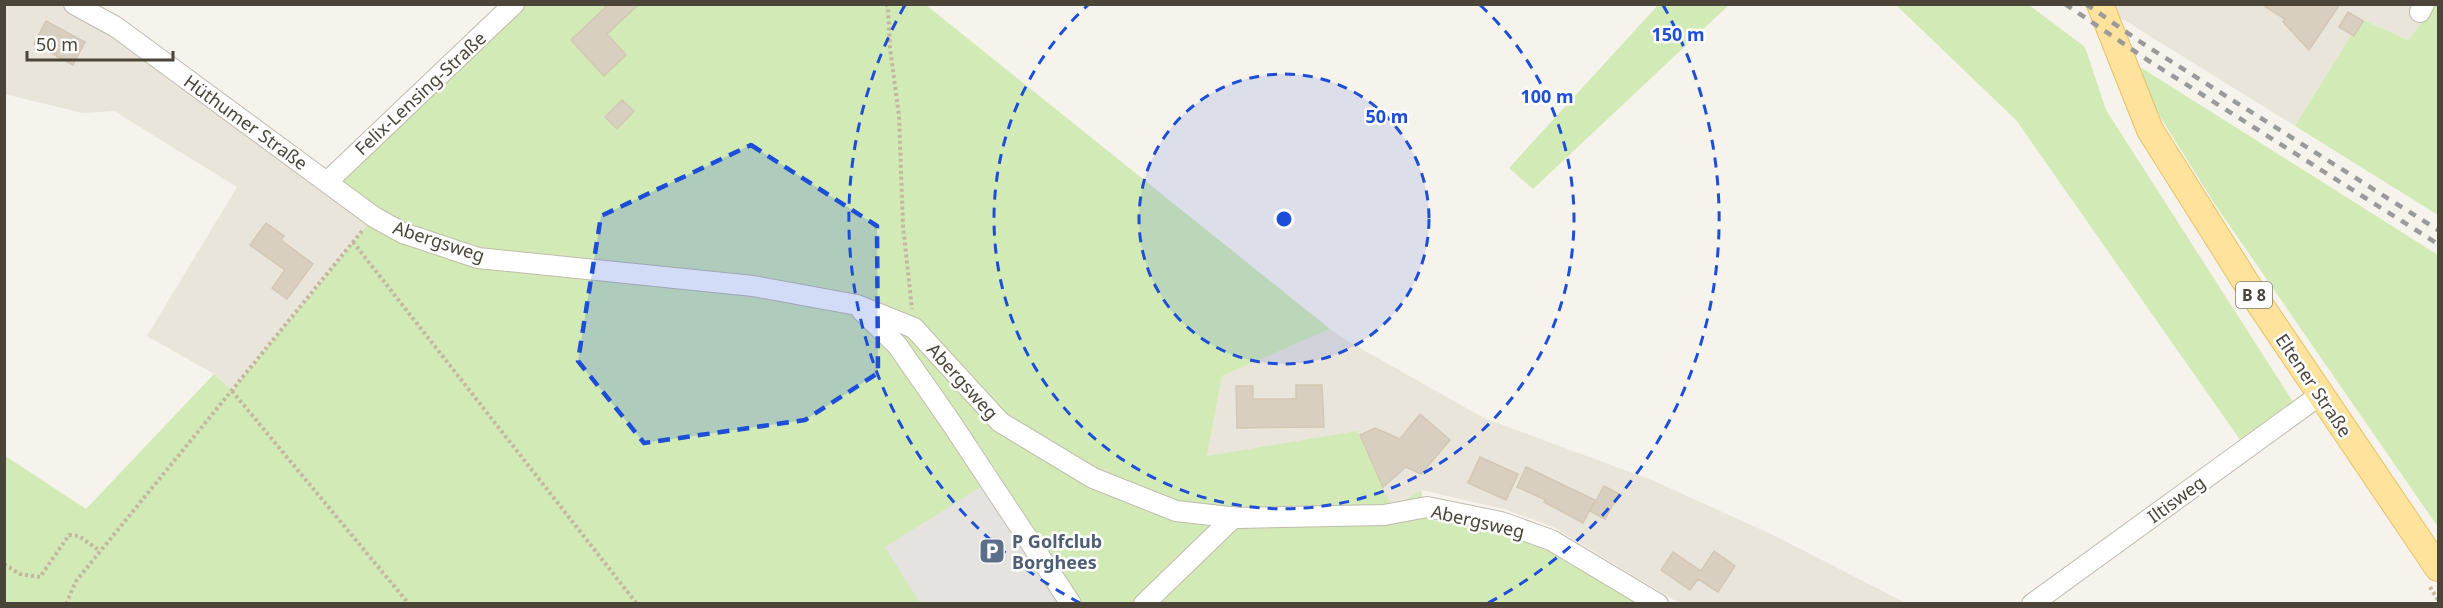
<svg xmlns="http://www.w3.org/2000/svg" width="2443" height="608" font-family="'Noto Sans',sans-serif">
  <rect width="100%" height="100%" fill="#f6f3ec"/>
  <path fill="#eae5da" d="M5 5H74L374 217 232 391 214 374 147 336 237 187 114 111 82 113 5 94Z
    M2100 5H2436L2408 40 2361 19 2295 126Z
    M1330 329 1351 343 1484 418 1654 481 1773 535 1906 603H1679L1553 527 1504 509 1421 490 1405 500 1390 503 1207 456 1222 376Z"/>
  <path fill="#d2eab5" d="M1659 4 1729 5 1533 189 1509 168Z
    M526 5H926L1330 329 1222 376 1207 456 1357 431 1390 503 1405 500 1421 490 1427 519 1500 532 1541 547 1636 603H5L4 455 86 509 214 374 232 391 374 217 327 182Z
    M1896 5H2029L2085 47 2106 110 2297 408 2243 444 2016 120Z
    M2436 5H2438V215L2295 126 2361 19 2408 40Z
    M2140 67 2438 255V527L2214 203 2156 110Z"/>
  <path fill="#e5e3e0" d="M984 485 1061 603H920L885 547Z"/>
  <path fill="#d8cfc1" stroke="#d3c7b4" stroke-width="1.5" d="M609 4H639L607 34 626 55 604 76 571 40Z
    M2261 4H2340L2309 50 2283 22 2285 19Z
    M2348 12 2363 21 2354 36 2339 27Z
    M46 21 85 42 73 65 34 44Z
    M622 100 634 111 617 129 605 117Z
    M266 223 284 236 281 240 313 264 287 299 272 288 285 270 250 245Z
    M1296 385H1322L1324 427 1237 428 1236 386H1253V399H1296Z
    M1420 414 1450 440 1421 474 1406 467 1383 487 1360 435 1375 428 1400 439Z
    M1480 457 1518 474 1506 500 1468 483Z
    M1526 467 1595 500 1583 523 1544 502 1546 500 1517 487Z
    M1604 486 1619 494 1605 519 1590 511Z
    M1714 551 1735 566 1718 592 1698 579 1690 590 1661 570 1673 552 1701 571Z"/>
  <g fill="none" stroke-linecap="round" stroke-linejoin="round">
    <g stroke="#c2bbae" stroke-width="22">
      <path id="minor" d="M74 4 116 27 374 217 403 233 478 258 753 286 857 305 914 328 1000 422 1093 478 1176 511 1238 518 1384 515 1427 507 1501 522 1551 540 1658 604
        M2420 12 2424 4
        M327 182 514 4
        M862 311 897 345 950 421 1071 604
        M1144 604 1234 517
        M2032 604 2320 395"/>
    </g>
    <g stroke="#e6c16a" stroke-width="28">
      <path id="major" d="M2100 4 2150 130 2257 300 2438 568"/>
    </g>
    <path stroke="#c4b79f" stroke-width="4" stroke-dasharray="3 3" stroke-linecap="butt" d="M886 4 888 7 890 48 899 116 903 226 912 309
      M353 242 637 604
      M232 391 409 604
      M4 564 20 574 40 577 69 535 79 536 100 551
      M2430 587 2438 600
      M66 604 76 581 362 231"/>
    <use href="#minor" stroke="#fff" stroke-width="20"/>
    <use href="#major" stroke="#ffe39c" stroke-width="26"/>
    <path stroke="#9a9a9a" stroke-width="4.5" stroke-dasharray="8 8" stroke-linecap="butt" d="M2065 4 2146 59 2438 244
      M2086 4 2142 43 2438 230"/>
  </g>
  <path fill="#1d4ed8" fill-opacity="0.2" stroke="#1d4ed8" stroke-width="4.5" stroke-dasharray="12 8" stroke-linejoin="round" d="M751 145 877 226 878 373 805 420 644 443 578 361 601 216Z"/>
  <circle cx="1284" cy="219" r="145" fill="#1d4ed8" fill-opacity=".12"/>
  <g fill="none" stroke="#1d4ed8" stroke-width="3" stroke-dasharray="10 8">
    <circle cx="1284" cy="219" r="145"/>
    <path d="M1480 5A290 290 0 1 1 1088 5"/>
    <path d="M1080 603A435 435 0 0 1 905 5M1663 5A435 435 0 0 1 1488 603"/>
  </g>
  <defs>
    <g id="parking-square" transform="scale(1.35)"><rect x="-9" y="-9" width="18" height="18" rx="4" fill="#5c6f8a" stroke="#fff"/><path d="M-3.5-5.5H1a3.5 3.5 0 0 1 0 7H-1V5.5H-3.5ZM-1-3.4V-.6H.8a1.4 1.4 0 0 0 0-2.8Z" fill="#fff"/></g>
  </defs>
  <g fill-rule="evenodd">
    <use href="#parking-square" x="992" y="551"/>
  </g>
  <g text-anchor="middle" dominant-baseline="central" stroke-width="5" stroke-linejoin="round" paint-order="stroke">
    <rect fill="#fff" stroke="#817c74" stroke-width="1.5" x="2236" y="282" width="36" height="26" rx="4.5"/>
    <g font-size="16" font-weight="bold" fill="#4b4439">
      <text x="2254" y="295">B 8</text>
    </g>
    <g font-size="18" fill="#4b4439" stroke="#fff">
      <text transform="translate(420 93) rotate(-43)">Felix-Lensing-Straße</text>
      <text transform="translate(246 122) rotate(36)">Hüthumer Straße</text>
      <text transform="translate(439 241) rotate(18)">Abergsweg</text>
      <text transform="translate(963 381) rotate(48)">Abergsweg</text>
      <text transform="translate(2314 385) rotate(56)">Eltener Straße</text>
      <text transform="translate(2176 499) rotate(-36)">Iltisweg</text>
      <text transform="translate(1478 521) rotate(13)">Abergsweg</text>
    </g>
    <g font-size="18" font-weight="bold" fill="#4e5e75" stroke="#fff" text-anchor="start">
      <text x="1012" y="541">P Golfclub<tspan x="1012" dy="21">Borghees</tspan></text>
    </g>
  </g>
  <circle cx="1284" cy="219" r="9" fill="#1d4ed8" stroke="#fff" stroke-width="3"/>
  <g font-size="18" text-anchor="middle" font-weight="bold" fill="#1d4ed8" stroke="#fff" stroke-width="5" stroke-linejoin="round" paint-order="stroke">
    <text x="1678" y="41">150 m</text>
    <text x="1547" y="103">100 m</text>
    <text x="1387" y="123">50 m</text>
  </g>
  <rect width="2443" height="608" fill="none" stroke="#4b4439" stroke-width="12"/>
  <path d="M27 51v9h146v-9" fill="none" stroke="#4b4439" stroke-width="3"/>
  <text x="36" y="51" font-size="18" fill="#4b4439" stroke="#ffffff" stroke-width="4.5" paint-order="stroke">50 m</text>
</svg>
